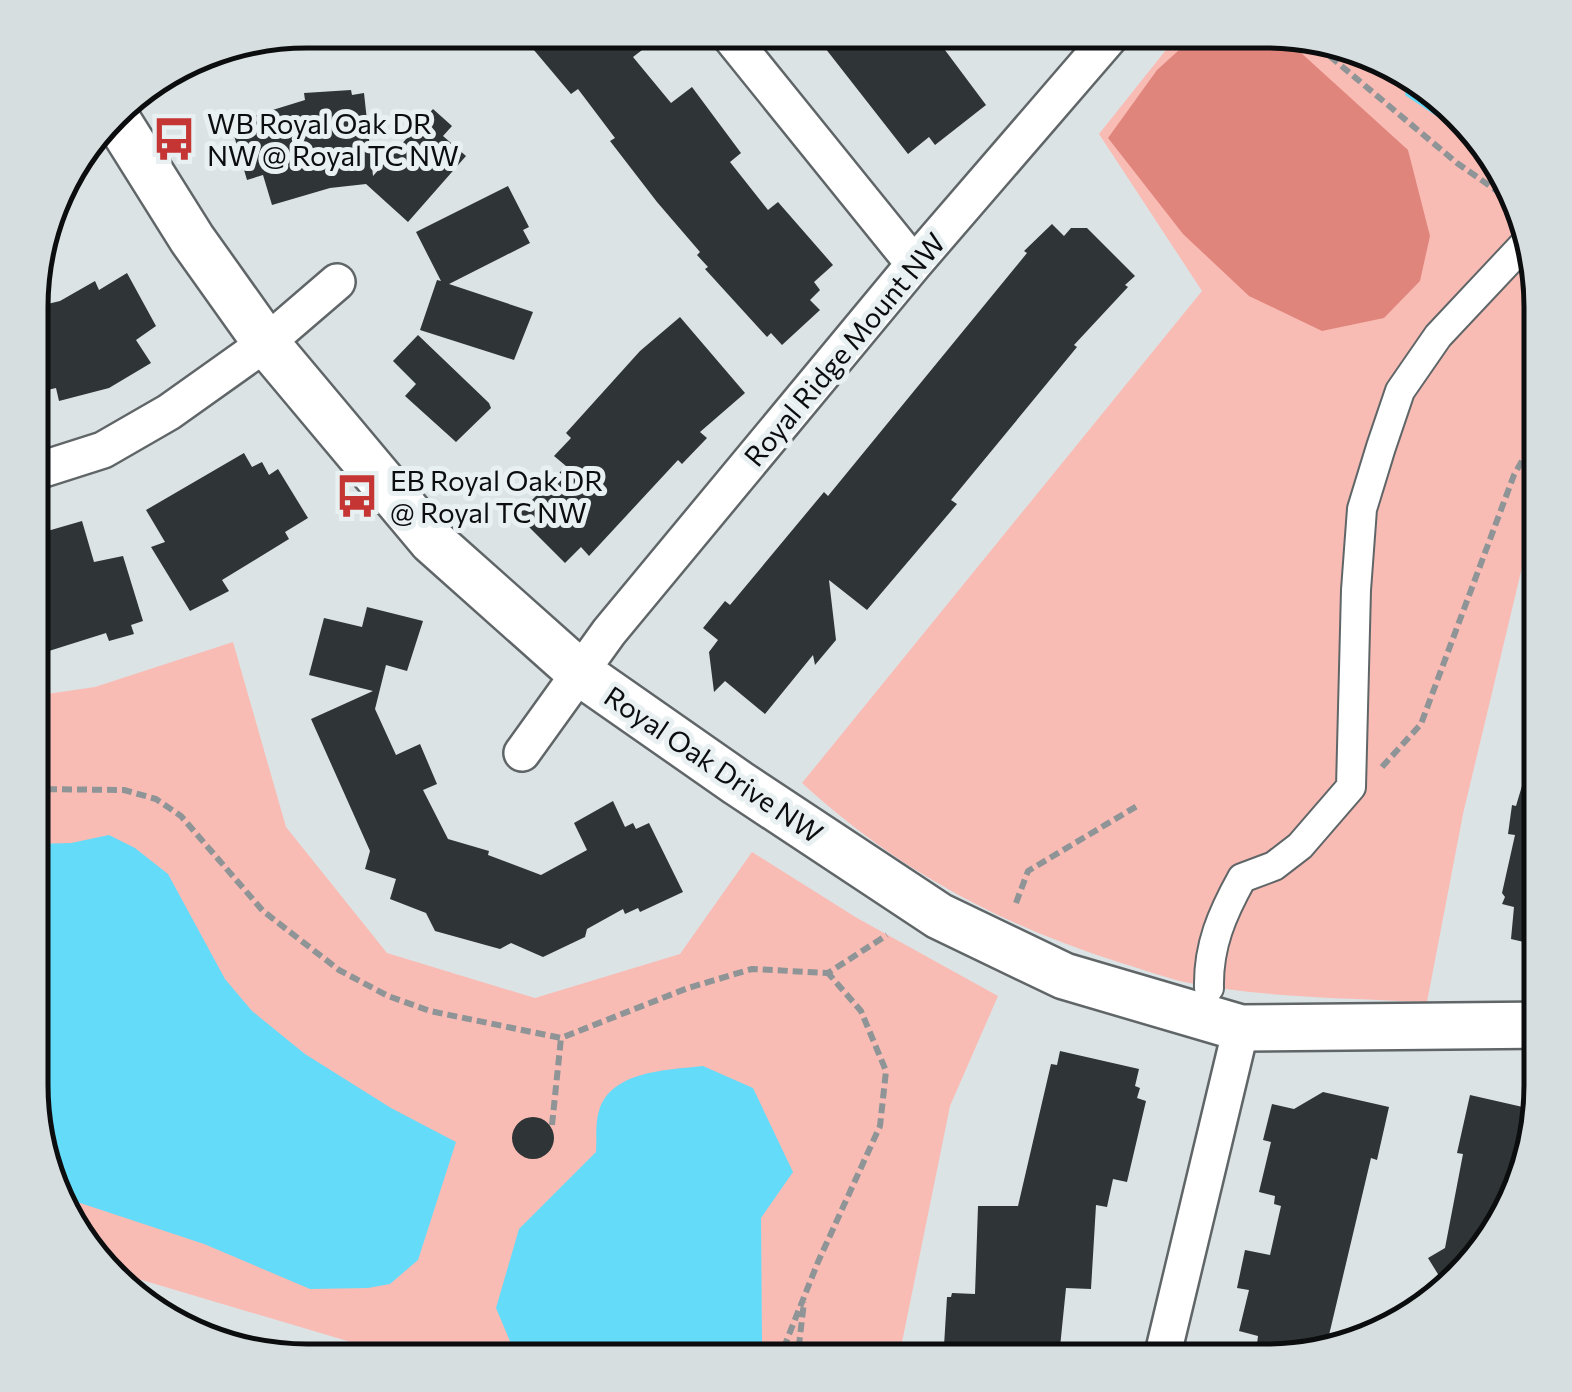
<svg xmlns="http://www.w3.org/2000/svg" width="1572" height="1392" font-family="Commissioner,sans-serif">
  <rect width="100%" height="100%" fill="#dce3e5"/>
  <path fill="#f9bcb5" d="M1181 31H1284L1388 59 1473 124 1521 200 1541 288 1542 484 1463 814 1427 1002C1346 998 1264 998 1184 982 1162 977 1140 968 1118 962 998 924 895 868 802 783L1202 291 1099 134Z
    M233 642 286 827 387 953 535 998 680 954 752 852 857 918 998 996 950 1106 898 1362H418L98 1267 51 1191 31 1103 33 696 95 687Z"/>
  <path fill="#e0857c" d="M1200 31H1277L1408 150 1430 236 1420 281 1384 318 1322 331 1249 296 1183 234 1108 138 1157 70Z"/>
  <path fill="#64dbf9" d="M1409 74 1473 124 1491 153 1405 95Z
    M109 835 135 848 168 874 225 979 252 1011 305 1054 391 1108 456 1142 418 1260 390 1284 368 1288 310 1289 204 1244 53 1194 31 1103 32 844 71 843Z
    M703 1066 753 1088 793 1172 761 1218 762 1345 744 1362H527L517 1358 496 1308 519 1229 596 1152C597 1139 595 1123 599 1111 611 1070 669 1070 703 1066Z"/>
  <path fill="#2f3436" d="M517 30H668L633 57 671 103 692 87 741 153 730 162 768 210 778 202 833 265 814 282 820 290 810 300 820 310 782 345 771 333 767 337 705 269 708 267 697 255 700 252 657 202 610 141 615 138 578 89 571 94Z
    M811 30H930L986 105 935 145 929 137 908 154Z
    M351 90 352 95 364 93 373 176 433 109 452 126 443 136 466 156 408 222 366 184 330 188 272 205 263 175 247 180 233 132 256 126 253 116 305 100 304 93Z
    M508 186 529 227 523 230 530 243 449 284 533 312 514 360 420 330 437 280 441 281 416 232Z
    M1052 224 1064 236 1071 228H1087L1135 276 1125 285 1128 287 1074 345 1077 347 951 500 957 504 867 610 829 580 836 640 815 665 813 655 765 714 725 681 714 692 709 652 718 640 703 628 725 601 730 605 824 492 828 496 1027 253 1024 251Z
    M127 273 156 326 136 340 151 363 109 388 59 401 56 388 34 393 35 307 60 301 95 281 99 290Z
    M680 317 745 393 700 432 707 438 682 464 678 460 589 556 581 547 565 563 517 515 566 466 554 456 571 438 566 433 640 351Z
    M418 335 489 403 491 408 456 442 405 396 416 384 393 361Z
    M244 453 252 467 262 462 269 475 278 469 308 518 285 532 289 539 222 580 229 591 190 611 151 547 165 542 146 510Z
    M82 521 94 562 123 556 143 621 131 625 134 634 109 641 106 633 33 656 34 540 46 538 44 532Z
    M367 607 423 621 407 671 386 665 375 709 396 755 420 744 437 784 423 790 448 839 489 851 488 855 541 875 587 850 574 823 613 801 625 827 633 823 636 829 649 823 683 892 640 912 638 908 625 914 623 909 587 929 585 937 543 957 511 943 500 949 435 931 426 913 390 899 396 879 365 869 370 851 311 719 373 691 309 675 324 618 362 627Z
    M1535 742 1542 743V946L1511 939 1514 907 1502 904 1505 897 1502 893 1515 835 1508 834 1512 805 1516 806Z
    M1060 1051 1139 1069 1135 1086 1140 1088 1137 1098 1146 1101 1127 1182 1113 1179 1107 1207 1096 1205 1091 1289 1066 1288 1060 1347 1034 1345 1032 1362H943L947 1297H951L952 1293 975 1294 978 1206H1018L1051 1064 1057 1065Z
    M1323 1092 1389 1107 1377 1160 1371 1158 1325 1352 1283 1361H1255L1258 1336 1239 1331 1249 1290 1237 1288 1245 1250 1270 1255 1281 1206 1274 1204 1275 1196 1259 1192 1271 1142 1263 1140 1272 1104 1294 1109Z
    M1470 1095 1536 1110 1514 1207 1449 1292 1428 1258 1445 1248 1463 1154 1457 1153Z
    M512 1138a21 21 0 1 1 42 0a21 21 0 1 1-42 0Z"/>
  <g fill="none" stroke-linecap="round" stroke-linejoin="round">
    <g stroke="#606668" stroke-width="32">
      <path id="pedestrian" d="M1209 988C1208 946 1222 914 1242 878L1274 866 1300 846 1351 787 1356 590 1362 509 1381 447 1400 391 1438 336 1530 238"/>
    </g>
    <g stroke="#606668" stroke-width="40">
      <path id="minor" d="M725 30 914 264
        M34 472 103 450 169 412 266 343 337 282
        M522 753 609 632 914 264 1115 31
        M1161 1362 1241 1028"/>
    </g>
    <g stroke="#606668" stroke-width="50">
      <path id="tertiary" d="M113 113 192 239 266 343 432 541 579 672 738 783 939 916 1064 976 1241 1028 1542 1025"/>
    </g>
    <path stroke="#8f9496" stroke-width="6" stroke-dasharray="10 5" stroke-linecap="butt" d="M1307 37 1457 163 1523 209
      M1382 767 1421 724 1514 475 1541 427
      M32 789 124 790 156 799 181 816 263 911 339 970 388 996 430 1011 561 1038 688 988 752 969 828 973 887 935
      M1016 903 1028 871 1137 806
      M552 1125 561 1038
      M778 1362 818 1262 880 1126 886 1071 861 1011 828 973
      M797 1362 804 1302"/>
    <use href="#pedestrian" stroke="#fff" stroke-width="28"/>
    <use href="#minor" stroke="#fff" stroke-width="35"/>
    <use href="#tertiary" stroke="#fff" stroke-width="45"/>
  </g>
  <defs>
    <g id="bus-bare" transform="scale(3.45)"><path d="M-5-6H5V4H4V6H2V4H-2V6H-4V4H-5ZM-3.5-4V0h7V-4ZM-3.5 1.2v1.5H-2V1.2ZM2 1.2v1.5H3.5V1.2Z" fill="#c43533" stroke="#e9f0f2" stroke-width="2.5" paint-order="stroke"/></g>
  </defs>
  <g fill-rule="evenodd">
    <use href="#bus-bare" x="174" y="139"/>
    <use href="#bus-bare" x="357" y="496"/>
  </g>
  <g text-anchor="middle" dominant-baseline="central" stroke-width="10" stroke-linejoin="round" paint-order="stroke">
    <g font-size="28" fill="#0b0d0e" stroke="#e9f0f2" text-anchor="start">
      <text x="207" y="123">WB Royal Oak DR<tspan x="207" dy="32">NW @ Royal TC NW</tspan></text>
      <text x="390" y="480">EB Royal Oak DR<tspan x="390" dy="32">@ Royal TC NW</tspan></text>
    </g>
    <g font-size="28" fill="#0b0d0e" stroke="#e9f0f2">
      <text transform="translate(844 349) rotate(-50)">Royal Ridge Mount NW</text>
      <text transform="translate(714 764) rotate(34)">Royal Oak Drive NW</text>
    </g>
  </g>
  <path d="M0 0H1572V1392H0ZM307 48H1265A259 259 0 0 1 1524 307V1085A259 259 0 0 1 1265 1344H307A259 259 0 0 1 48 1085V307A259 259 0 0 1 307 48Z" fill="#d7dee0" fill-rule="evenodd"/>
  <path fill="none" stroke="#0b0d0e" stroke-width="5" d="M307 48H1265A259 259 0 0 1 1524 307V1085A259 259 0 0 1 1265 1344H307A259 259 0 0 1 48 1085V307A259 259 0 0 1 307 48Z"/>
</svg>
